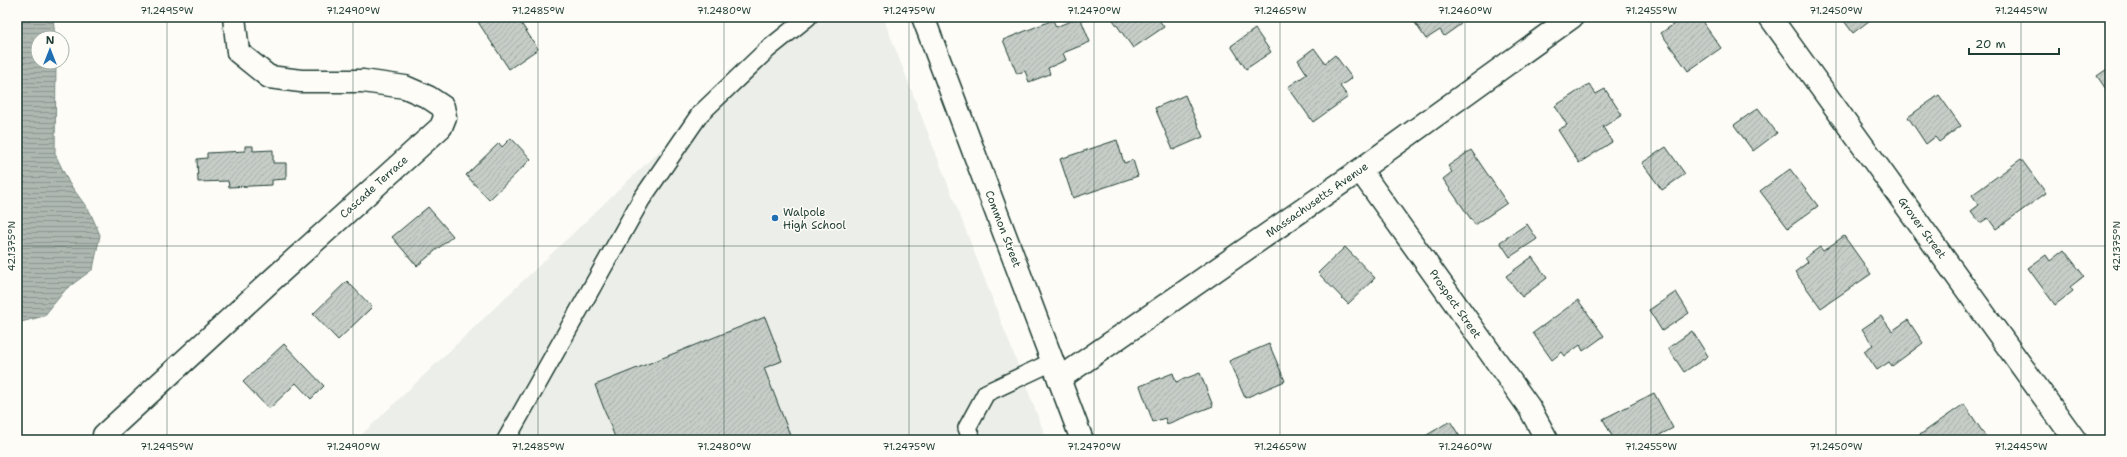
<svg xmlns="http://www.w3.org/2000/svg" width="2127" height="457" font-family="'Shantell Sans',sans-serif">
  <defs>
    <pattern id="water-rules" width="6" height="5" patternUnits="userSpaceOnUse"><rect width="6" height="5" fill="#aeb8b1"/><path d="M0 2.5h6" fill="none" stroke="#8d9791"/></pattern>
    <pattern id="building-hatch" width="6" height="6" patternUnits="userSpaceOnUse"><rect width="6" height="6" fill="#c6cdc7"/><path d="M-1 1l2-2M0 6l6-6M5 7l2-2" fill="none" stroke="#aab1ac"/></pattern>
  </defs>
  <rect width="100%" height="100%" fill="#fdfcf7"/>
  <filter id="ink" filterUnits="userSpaceOnUse"><feTurbulence type="fractalNoise" baseFrequency=".025" numOctaves="2"/><feDisplacementMap in="SourceGraphic" scale="8" xChannelSelector="R" yChannelSelector="G"/><feConvolveMatrix kernelMatrix="1 2 1 2 8 2 1 2 1" color-interpolation-filters="sRGB"/></filter>
  <g filter="url(#ink)">
    <path fill="#eceee9" d="M800 17H883L1047 440H356Z"/>
    <path fill="url(#water-rules)" stroke="#75877f" d="M17 17H53L55 38H38V62H56L55 154 69 183 90 212 100 235 93 269 66 289 44 316 17 323Z"/>
    <path fill="url(#building-hatch)" stroke="#1f3d34" d="M485 17H517L538 49 509 69 478 22Z
      M1080 17 1090 42 1063 53 1066 60 1048 68 1050 74 1029 82 1025 71 1017 74 1003 40 1053 20 1056 27Z
      M1111 17H1157L1164 27 1133 48Z
      M1411 17H1456L1461 24 1444 36 1440 30 1426 39Z
      M1684 17H1699L1721 48 1688 71 1661 33Z
      M1841 17H1874L1853 33Z
      M1255 29 1271 52 1246 69 1231 46Z
      M1314 48 1325 63 1335 55 1352 78 1340 86 1348 97 1313 122 1288 87 1307 74 1298 60Z
      M2110 67V95L2097 76Z
      M1589 84 1596 94 1605 89 1622 115 1603 127 1612 142 1579 163 1558 130 1567 125 1555 106Z
      M1185 95 1203 137 1173 150 1155 108Z
      M1939 95 1961 126 1939 142 1935 137 1926 144 1908 117Z
      M1758 108 1777 133 1753 151 1734 125Z
      M511 138 531 159 489 200 466 175 499 143 502 147Z
      M1117 140 1124 163 1133 160 1138 176 1073 198 1060 159Z
      M245 146H253V151L273 150V163H286V179L272 180V185L229 187 228 181 198 182 197 159 207 158V153L245 151Z
      M1666 147 1685 174 1662 190 1642 163Z
      M1471 150 1507 203 1475 225 1443 179 1452 172 1448 166Z
      M2021 159 2046 193 1996 229 1988 218 1980 223 1971 211 1979 205 1972 195Z
      M1790 169 1818 206 1788 228 1760 191Z
      M428 207 453 236 417 266 392 237Z
      M1527 224 1537 239 1510 257 1500 242Z
      M1844 236 1871 274 1821 308 1795 272 1808 262 1805 258 1820 247 1823 251Z
      M1345 247 1375 278 1348 304 1318 273Z
      M2064 250 2084 276 2070 287 2073 291 2055 305 2028 268 2046 255 2050 261Z
      M1532 257 1547 278 1522 297 1506 276Z
      M347 281 372 307 338 340 313 314Z
      M1676 292 1689 313 1662 331 1649 310Z
      M1578 300 1604 336 1583 351 1580 345 1565 356 1562 352 1552 360 1533 333Z
      M1881 316 1892 331 1908 320 1923 343 1892 366 1889 362 1877 370 1864 351 1873 345 1862 329Z
      M765 317 782 361 764 368 792 440H616L595 385Z
      M1692 331 1708 356 1684 372 1668 348Z
      M284 344 324 386 311 399 296 383 269 409 243 382Z
      M1269 344 1285 381 1245 398 1229 361Z
      M1173 373 1176 382 1200 373 1213 406 1167 424 1165 418 1153 422 1140 386Z
      M1654 393 1673 428 1650 440H1614L1603 419Z
      M1964 404 1988 440H1915L1914 439Z
      M1450 421 1462 440H1419Z"/>
    <g fill="none" stroke-linecap="round" stroke-linejoin="round">
      <g stroke="#1f3d34" stroke-width="20">
        <path id="lane" d="M506 440 641 200 700 114 767 50 808 17
          M972 440 967 428 986 393 1052 362"/>
      </g>
      <g stroke="#1f3d34" stroke-width="25">
        <path id="street" d="M1770 17 2075 440
          M1360 170 1529 407 1547 440
          M1059 379 1360 170 1572 17
          M104 435 272 280 441 127 445 117 443 107 428 97 405 87 363 81H301L269 77 238 52 234 17"/>
      </g>
      <g stroke="#1f3d34" stroke-width="25">
        <path id="primary" d="M923 17 1082 440"/>
      </g>
      <use href="#lane" stroke="#fdfcf7" stroke-width="17"/>
      <use href="#street" stroke="#fdfcf7" stroke-width="22"/>
      <use href="#primary" stroke="#fdfcf7" stroke-width="22"/>
    </g>
  </g>
  <path fill="none" stroke="#1f3d34" stroke-width="1" stroke-opacity="0.45" d="M167 17V440M353 17V440M538 17V440M724 17V440M909 17V440M1094 17V440M1280 17V440M1465 17V440M1651 17V440M1836 17V440M2021 17V440M17 246H2110"/>
  <circle fill="#1f6fb2" stroke="#fdfcf7" stroke-width="1.5" cx="775" cy="218" r="4"/>
  <g text-anchor="middle" dominant-baseline="central" stroke-width="3" stroke-linejoin="round" paint-order="stroke">
    <g font-size="11" fill="#1f3d34" stroke="#fdfcf7">
      <text transform="translate(374 187) rotate(-42)">Cascade Terrace</text>
      <text transform="translate(1317 200) rotate(-35)">Massachusetts Avenue</text>
      <text transform="translate(1922 228) rotate(54)">Grover Street</text>
      <text transform="translate(1003 229) rotate(69)">Common Street</text>
      <text transform="translate(1455 304) rotate(55)">Prospect Street</text>
    </g>
    <g font-size="11" fill="#1f3d34" stroke="#fdfcf7" text-anchor="start">
      <text x="783" y="212">Walpole<tspan x="783" dy="13">High School</tspan></text>
    </g>
  </g>
  <rect width="2127" height="457" fill="none" stroke="#fdfcf7" stroke-width="44"/>
  <g transform="translate(50 50)"><circle r="19" fill="#fdfcf7" stroke="#a4b0a9"/>
  <path d="M0-3L7 15L0 10L-7 15Z" fill="#1f6fb2"/>
  <text y="-6" font-size="11" font-weight="bold" text-anchor="middle" fill="#1f3d34">N</text>
  </g>
  <path d="M1969 48v6h90v-6" fill="none" stroke="#1f3d34" stroke-width="2"/>
  <text x="1975" y="48" font-size="12" fill="#1f3d34" stroke="#fdfcf7" stroke-width="3" paint-order="stroke">20 m</text>
  <rect x="22" y="22" width="2083" height="413" fill="none" stroke="#1f3d34" stroke-width="1.5"/>
  <g font-size="10" text-anchor="middle" fill="#1f3d34">
    <text x="167" y="14">71.2495°W</text>
    <text x="353" y="14">71.2490°W</text>
    <text x="538" y="14">71.2485°W</text>
    <text x="724" y="14">71.2480°W</text>
    <text x="909" y="14">71.2475°W</text>
    <text x="1094" y="14">71.2470°W</text>
    <text x="1280" y="14">71.2465°W</text>
    <text x="1465" y="14">71.2460°W</text>
    <text x="1651" y="14">71.2455°W</text>
    <text x="1836" y="14">71.2450°W</text>
    <text x="2021" y="14">71.2445°W</text>
    <text transform="translate(11 246) rotate(-90)" y="4">42.1375°N</text>
    <text transform="translate(2116 246) rotate(-90)" y="4">42.1375°N</text>
    <text x="167" y="450">71.2495°W</text>
    <text x="353" y="450">71.2490°W</text>
    <text x="538" y="450">71.2485°W</text>
    <text x="724" y="450">71.2480°W</text>
    <text x="909" y="450">71.2475°W</text>
    <text x="1094" y="450">71.2470°W</text>
    <text x="1280" y="450">71.2465°W</text>
    <text x="1465" y="450">71.2460°W</text>
    <text x="1651" y="450">71.2455°W</text>
    <text x="1836" y="450">71.2450°W</text>
    <text x="2021" y="450">71.2445°W</text>
  </g>
</svg>
